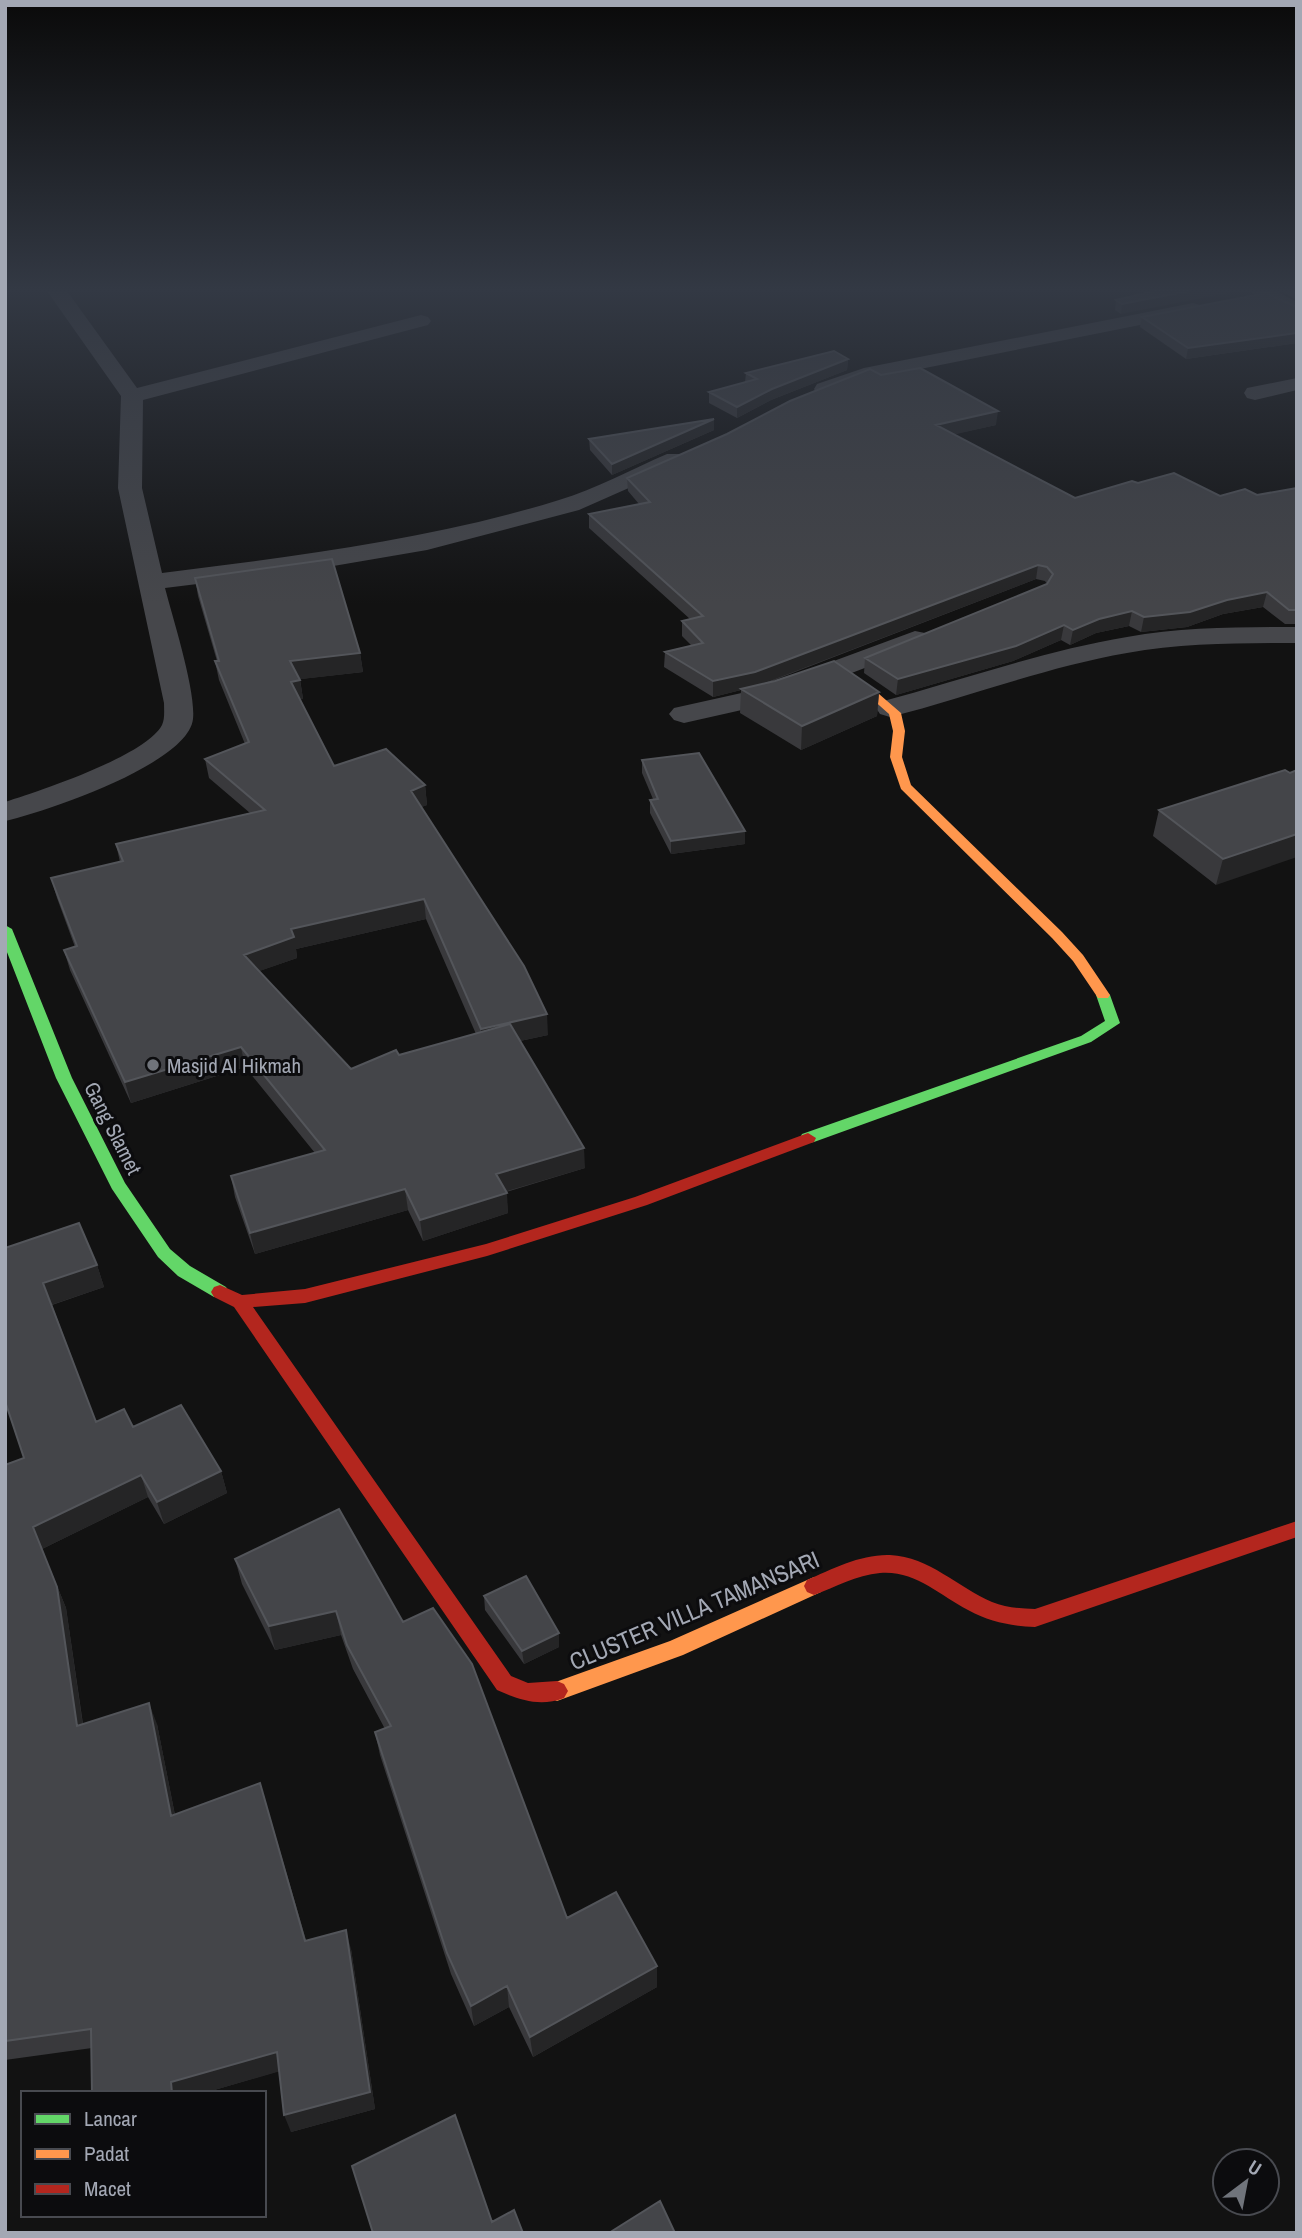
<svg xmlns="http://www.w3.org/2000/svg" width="1302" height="2238" font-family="'Archivo Narrow',sans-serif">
  <rect width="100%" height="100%" fill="#121212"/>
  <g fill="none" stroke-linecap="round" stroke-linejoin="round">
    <path fill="#46474b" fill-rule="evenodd" d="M47 291H67L137 388 421 315 428 317 431 321 428 325 143 400 142 488 162 573C296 556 430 540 559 500 596 489 632 469 667 454H683L687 459 683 464 579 510 427 550 310 570 165 588C173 619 196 691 193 719 188 764 45 812 5 821V802C39 791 146 756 162 725 165 719 164 710 164 703L118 488 121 396Z
      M1251 291H1276L1297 302V316L1254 295Z
      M1193 303 1200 305 1203 309 1200 313 870 379 825 395 817 394 814 389 817 384 864 368Z
      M1297 378V390L1255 400 1247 398 1244 393 1247 388Z
      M1297 627V643C1240 643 1183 643 1127 653 1046 667 969 697 890 717L880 714 876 708 880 702C962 680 1043 651 1127 637 1183 627 1240 627 1297 627Z
      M915 631 925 633 929 639 925 645 773 703 684 723 674 720 669 714 674 708 755 690Z"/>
    <path fill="#63d668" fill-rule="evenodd" d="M5 925 12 929 72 1078 125 1183 170 1249 190 1266 226 1287 229 1292 226 1297H214L178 1276 158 1257 112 1189 56 1078 5 947Z
      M1103 990 1110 995 1120 1023 1091 1042 814 1142 808 1143 800 1138 802 1134 1081 1036 1105 1021 1096 995Z"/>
    <path fill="#ff974d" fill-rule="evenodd" d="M836 668 879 694 901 713 905 731 902 757 911 785 1062 932 1083 955 1110 995 1108 998H1098L1073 961 1052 938 901 789 890 757 893 731 889 714 871 698 832 673 830 671Z
      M814 1577 821 1580 824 1586 821 1592 683 1655 557 1701 550 1698 546 1691 550 1684 670 1641Z"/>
    <path fill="#b3261e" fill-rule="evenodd" d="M808 1133 816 1138 814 1142 647 1205 487 1256 305 1303 253 1307 511 1676 528 1683 557 1681 564 1684 568 1691 564 1698C540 1707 519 1700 497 1690L234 1307 214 1297 211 1292 214 1287 220 1285 242 1295 305 1289 486 1244 635 1197Z
      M1297 1521V1537L1035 1627C1011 1626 990 1622 968 1610 939 1595 915 1570 880 1573 856 1575 836 1587 814 1595L807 1592 804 1586 807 1580C832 1569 861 1554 890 1555 930 1557 957 1587 992 1602 1006 1608 1020 1608 1035 1609Z"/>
  </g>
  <path fill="#39393c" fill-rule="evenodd" d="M1154 291 1121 314 1115 310 1116 300Z
    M1281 291H1297V300Z
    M1297 307V343L1186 359 1140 327 1142 317Z
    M848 359 847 370 771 400 737 418 709 403V392L745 382 746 373Z
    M881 375 996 425 954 434 1075 498 1138 483 1220 496 1257 495 1297 488V624H1285L1263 607 1223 614 1187 627 1141 632 1129 626 1096 633 1070 645 1061 640 1013 661 896 695 864 673 865 658 1047 584 1045 581 1036 579 764 684 879 692 877 716 801 750 740 713 741 690 713 697 664 667 665 652 692 646 682 636V621L690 619 589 528V514L639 504 628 491 627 478Z
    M714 419V430L612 475 590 450 589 439Z
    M195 578 360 653 363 672 300 679 303 699H300L334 766 425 785 427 805 421 807 548 1035 520 1041 585 1168 506 1192 508 1213 423 1241 408 1210 255 1254 235 1197 231 1176 315 1153 245 1067 131 1103 70 970 64 950 75 947 57 898 51 878 120 862 116 844 250 813 209 778 205 759 245 744 219 680 215 661H217L198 596ZM426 919 476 1034 351 1069 259 971 297 958 296 949Z
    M642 760 745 831V844L671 854 650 813V800L653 799 642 773Z
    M1290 773 1216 885 1153 836 1159 810Z
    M5 1246 6 1248 97 1265 104 1287 52 1305 96 1422 133 1427 221 1471 227 1493 164 1524 148 1497 42 1549 66 1608 83 1724H157L175 1815 266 1803 306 1940 351 1949 375 2109 291 2132 279 2071 204 2093H92V2048L5 2060V1465L24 1458 5 1401Z
    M339 1509 567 1918 657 1966V1987L533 2057 509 2007 474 2026 451 1974 380 1755 375 1732 385 1729 353 1669 341 1635 275 1650 242 1584 235 1559Z
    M484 1596 559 1633V1647L524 1664 485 1610Z"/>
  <path fill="#252526" d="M1189 291H1238L1121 314 1122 304Z
    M1297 333V343L1186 359 1188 348Z
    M848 359 847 370 771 400 737 418V407L772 389Z
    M998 411 996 425 935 439 936 425Z
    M714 419V430L612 475V464Z
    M1038 565 1036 579 754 687 741 689V690L713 697V681Z
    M1267 592 1263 607 1223 614 1187 627 1141 632 1144 617Z
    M1132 611 1129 626 1096 633 1070 645 1073 630 1099 619Z
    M1064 625 1061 640 1013 661 896 695 898 679Z
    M360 653 363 672 293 680 290 661Z
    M300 680 303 699 294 701 291 682Z
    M879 692 877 716 801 750 802 726Z
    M425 785 427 805 413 810 411 791Z
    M745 831V844L671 854V841Z
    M1297 834V857L1216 885 1223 859Z
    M424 899 426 919 296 949 297 958 248 975 244 955 291 929Z
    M547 1014 548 1035 483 1049 481 1029Z
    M241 1047 245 1067 131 1103 125 1082Z
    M584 1148 585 1168 497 1194 496 1174Z
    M405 1189 408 1210 255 1254 250 1233Z
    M507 1193 508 1213 423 1241 420 1220Z
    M97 1265 104 1287 51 1305 43 1283Z
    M221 1471 227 1493 164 1524 157 1502Z
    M141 1475 148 1497 42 1549 66 1608 86 1747 77 1726 33 1527Z
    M336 1611 341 1635 275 1650 269 1626Z
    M559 1633V1647L524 1664 522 1651Z
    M149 1703 157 1724 179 1836 171 1816Z
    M346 1930 351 1949 375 2109 291 2132 284 2115Z
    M657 1966V1987L533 2057 530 2037Z
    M507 1986 509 2007 474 2026 471 2006Z
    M277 2052 284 2070 204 2093H172L171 2082Z"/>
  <path fill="#444549" stroke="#53555a" stroke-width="2" d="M1154 291H1189L1122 304 1116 300Z
    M1266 293 1297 307V333L1188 348 1142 317Z
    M834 351 848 359 772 389 737 407 709 392 757 379 746 373Z
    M920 368 998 411 936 425 1075 498 1132 481 1138 483 1174 473 1220 496 1245 489 1257 495 1297 488V610H1289L1267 592 1227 600 1190 612 1144 617 1132 611 1099 619 1073 630 1064 625 1016 646 898 679 865 658 1047 584 1053 574 1047 567 1038 565 755 672 713 681 665 652 703 643 682 621 703 616 589 514 650 502 627 478 727 434 790 401 870 369 881 375Z
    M714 419 612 464 589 439Z
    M332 559 360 653 290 661 300 680 291 682 334 766 386 749 425 785 411 791 524 966 547 1014 481 1029 424 899 291 929 294 937 244 955 351 1069 396 1050 399 1055 510 1024 584 1148 496 1174 507 1193 420 1220 405 1189 250 1233 231 1176 325 1150 241 1047 125 1082 64 950 77 946 51 878 123 861 116 844 265 810 205 759 249 742 215 661H219L195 578Z
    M834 661 879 692 802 726 741 689 775 681Z
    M699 753 745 831 671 841 650 800 658 799 642 760Z
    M1285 770 1290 773 1297 770V834L1223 859 1159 810Z
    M79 1223 97 1265 43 1283 96 1422 124 1409 133 1427 181 1405 221 1471 157 1502 141 1475 33 1527 57 1587 77 1726 149 1703 171 1816 260 1783 305 1941 346 1930 370 2092 284 2115 277 2052 171 2082 172 2093H92L91 2029 5 2041V1465L24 1458 5 1401V1248Z
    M339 1509 403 1622 433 1608 472 1664 567 1918 616 1892 657 1966 530 2037 507 1986 471 2006 447 1953 375 1732 391 1726 347 1645 336 1611 269 1626 235 1559Z
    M526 1576 559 1633 522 1651 484 1596Z
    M455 2115 492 2222 514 2210 523 2233H373L352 2166Z
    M660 2201 675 2233H609Z"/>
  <linearGradient id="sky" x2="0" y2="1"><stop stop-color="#0a0a0a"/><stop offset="0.48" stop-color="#333944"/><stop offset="1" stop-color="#333944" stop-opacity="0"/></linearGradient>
  <rect width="1302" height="604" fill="url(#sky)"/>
  <circle fill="#70747b" stroke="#0c0c0e" stroke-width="2.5" cx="153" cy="1065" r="7"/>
  <g text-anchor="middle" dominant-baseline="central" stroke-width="6" stroke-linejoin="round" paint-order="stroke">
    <g font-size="21" fill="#a3a8b4" stroke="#0c0c0e" text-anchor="start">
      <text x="167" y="1065">Masjid Al Hikmah</text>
    </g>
    <g font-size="21" fill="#a3a8b4" stroke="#0c0c0e">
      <text transform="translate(113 1128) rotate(63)">Gang Slamet</text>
    </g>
    <g font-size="24" fill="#a3a8b4" stroke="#0c0c0e">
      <text transform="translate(694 1610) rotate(-23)">CLUSTER VILLA TAMANSARI</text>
    </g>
  </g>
  <rect width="1302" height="2238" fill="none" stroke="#a3a8b4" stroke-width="14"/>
  <rect x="21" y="2091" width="245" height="126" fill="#0c0c0e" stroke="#484a50" stroke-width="2"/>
  <rect x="35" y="2114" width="35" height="10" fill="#63d668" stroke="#484a50" stroke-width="2"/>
  <text x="84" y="2126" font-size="21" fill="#a3a8b4">Lancar</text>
  <rect x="35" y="2149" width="35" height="10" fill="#ff974d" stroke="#484a50" stroke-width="2"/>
  <text x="84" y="2161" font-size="21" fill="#a3a8b4">Padat</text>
  <rect x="35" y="2184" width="35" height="10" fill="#b3261e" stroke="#484a50" stroke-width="2"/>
  <text x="84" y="2196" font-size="21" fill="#a3a8b4">Macet</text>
  <g transform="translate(1246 2182) rotate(32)"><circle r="33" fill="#0c0c0e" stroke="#484a50" stroke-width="2"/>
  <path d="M0-5L12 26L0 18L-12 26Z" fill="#70747b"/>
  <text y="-10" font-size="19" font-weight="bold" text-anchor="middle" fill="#a3a8b4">U</text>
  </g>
</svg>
